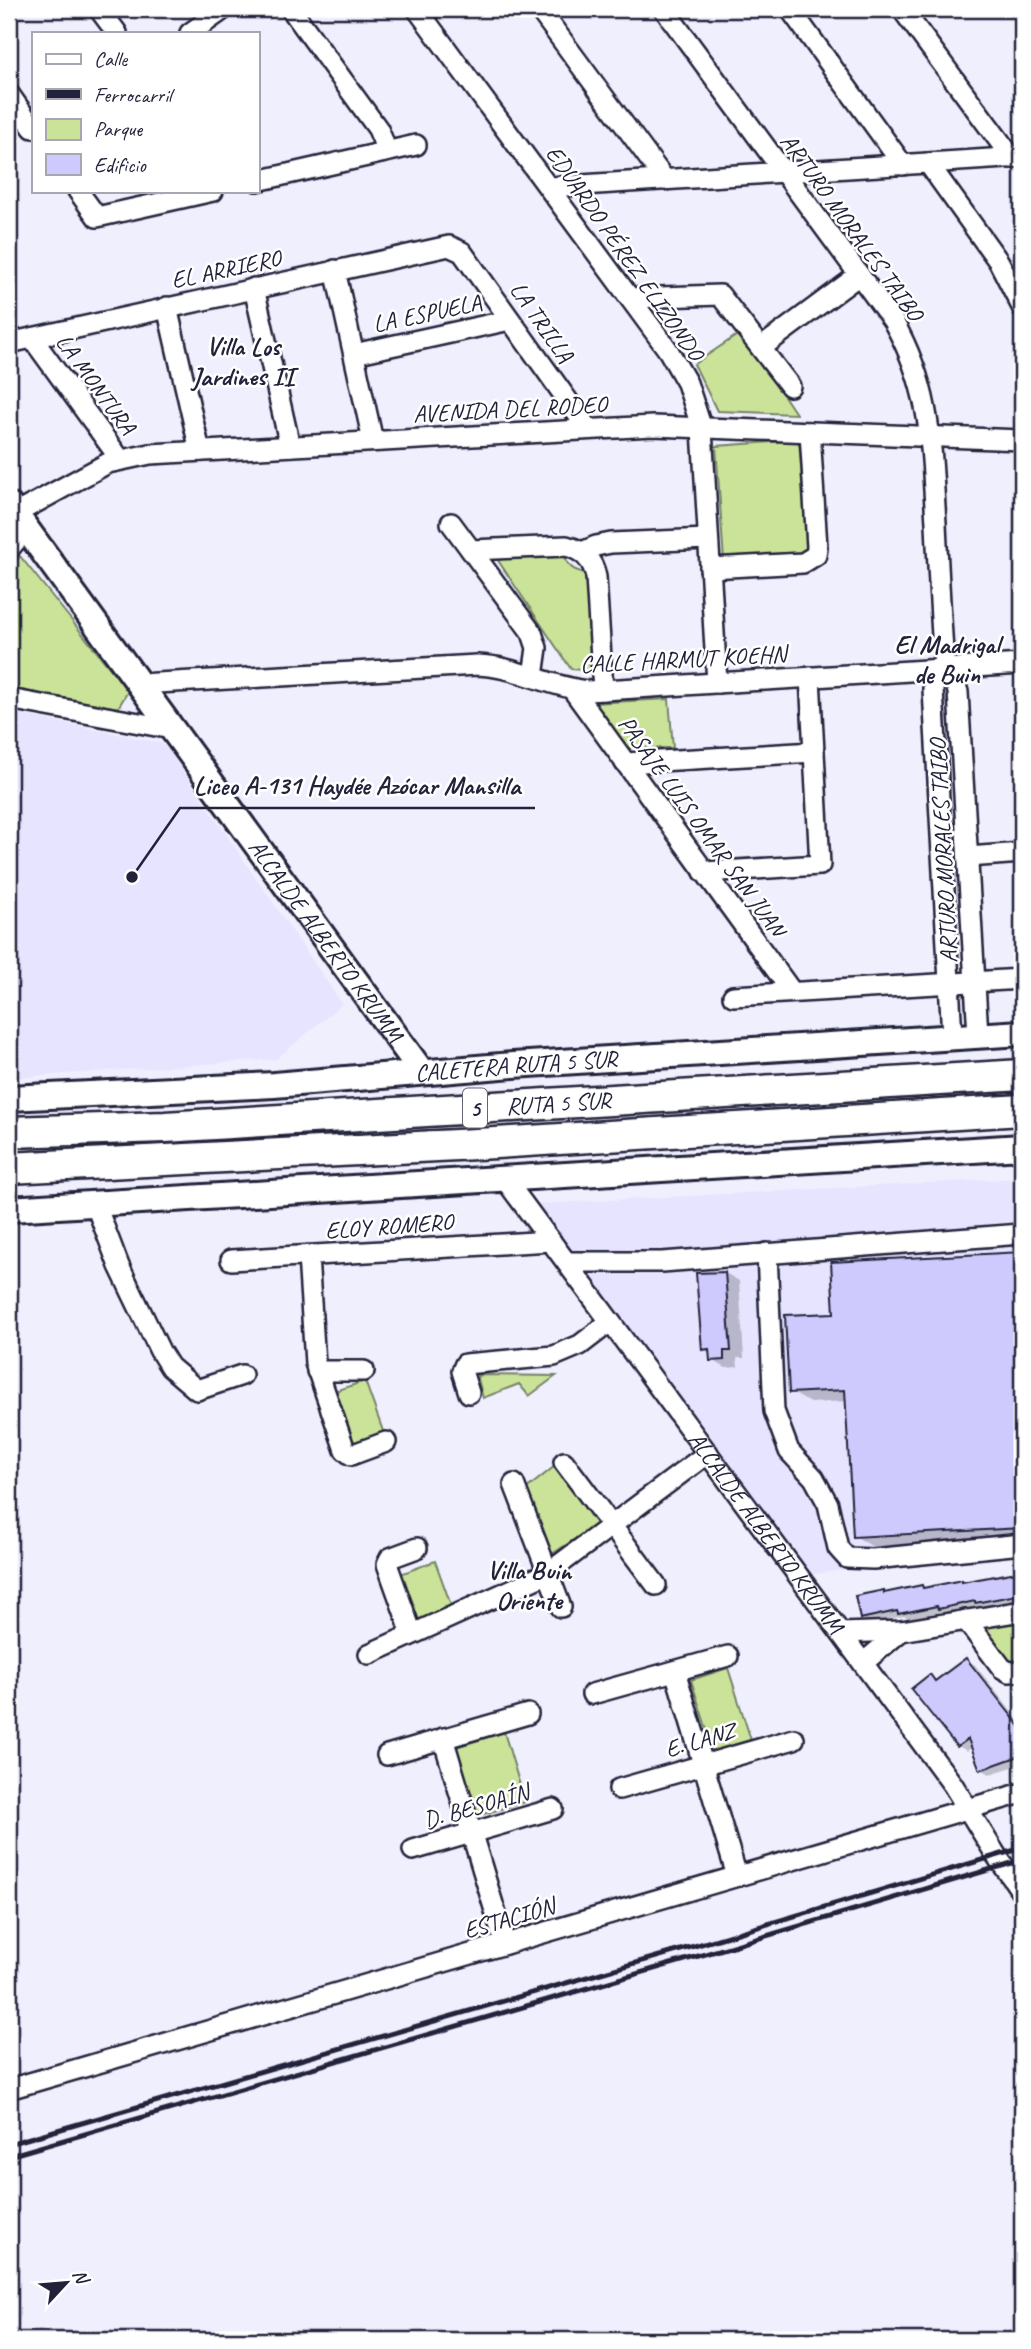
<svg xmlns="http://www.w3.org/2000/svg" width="1031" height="2349" font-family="Caveat,sans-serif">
  <rect width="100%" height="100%" fill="#f0effe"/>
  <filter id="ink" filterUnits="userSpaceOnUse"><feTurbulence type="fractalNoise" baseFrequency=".0143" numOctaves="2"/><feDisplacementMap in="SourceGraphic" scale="14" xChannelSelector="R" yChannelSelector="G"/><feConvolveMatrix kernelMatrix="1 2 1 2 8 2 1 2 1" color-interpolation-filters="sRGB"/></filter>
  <g filter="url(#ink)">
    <path fill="#e6e4fe" d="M9 712 161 743 169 751 342 1004 276 1059 9 1078Z
      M1022 1178V1546L806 1575 538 1204Z"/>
    <path fill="#cae399" stroke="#76826a" stroke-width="2" d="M742 332 796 414 717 411 694 364Z
      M799 440 808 555 724 561 716 446Z
      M20 556 128 691 118 708 9 688V568Z
      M495 556 564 557C570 569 576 572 589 573L596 671 571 669Z
      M669 699 673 748H622L592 703Z
      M477 1375 556 1376 529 1396 519 1384 483 1398Z
      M365 1381 384 1434 353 1445 335 1391Z
      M555 1466 599 1523 549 1556 525 1490Z
      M435 1561 452 1608 416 1622 398 1575Z
      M1022 1619V1659L1010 1662 982 1625Z
      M728 1668 751 1740 714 1752 691 1680Z
      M504 1732 525 1802 477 1816 456 1747Z"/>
    <path fill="#0003" d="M1022 1254V1539L873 1547 855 1536 847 1401 810 1403 791 1392 836 1315 833 1264Z
      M725 1273 739 1281 744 1358H737L738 1367 726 1368 712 1360 711 1353 703 1349Z
      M1022 1573V1601L948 1613 946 1611 909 1618 904 1616 870 1623 861 1618 883 1592 887 1594Z
      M966 1660 975 1665 1022 1725V1764L990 1774 981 1769 973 1747 967 1751 958 1746 930 1676 939 1681Z"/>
    <path fill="#cecafd" stroke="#22223b" stroke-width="2" d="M1022 1252V1528L853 1537 845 1390 789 1393 785 1315 834 1313 831 1262Z
      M725 1272 731 1351H724V1360L710 1361 709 1349 702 1350 696 1273Z
      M1022 1571V1594L975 1603V1601L938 1609 937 1606 898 1614 897 1611 860 1619 855 1596 884 1590V1593L922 1585 923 1588 962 1580V1582Z
      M966 1658 1022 1729V1755L980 1770 968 1739 957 1747 911 1689 930 1674 935 1681Z"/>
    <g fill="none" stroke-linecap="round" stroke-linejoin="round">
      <g stroke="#22223b" stroke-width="24">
        <g id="minor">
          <path d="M99 9 117 33"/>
          <path d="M291 9 378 129 383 141 384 152"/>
          <path d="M417 9 668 350 687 383 702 429 717 683"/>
          <path d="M539 9 665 180"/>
          <path d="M664 9 893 321C932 390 931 446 936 523 938 572 941 620 944 668L937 676 933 689 952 1037"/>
          <path d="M790 9 903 165"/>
          <path d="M902 9 1012 158"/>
          <path d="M190 33 224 9"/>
          <path d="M9 94 33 128"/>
          <path d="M928 163 999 262 1022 307"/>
          <path d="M257 181 416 145"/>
          <path d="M550 187 1022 157"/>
          <path d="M78 191 97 217 213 191"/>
          <path d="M335 270 373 441"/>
          <path d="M254 288 290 446"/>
          <path d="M630 298 720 295 790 386"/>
          <path d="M167 307 200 451"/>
          <path d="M32 338 120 459"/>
          <path d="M9 343 449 246 462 252 588 429"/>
          <path d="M762 347 859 275"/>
          <path d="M354 354 510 320"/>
          <path d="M15 514 108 463 150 454 653 426 1022 440"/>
          <path d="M451 523 532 633 537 648 533 676"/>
          <path d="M9 549 26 529"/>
          <path d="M471 550 566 546C583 550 593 560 596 577L603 690"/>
          <path d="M582 552 596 546 611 543 708 539"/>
          <path d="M710 568 803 563 816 555 817 547 810 432"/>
          <path d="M944 668 954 679 958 692 978 1035"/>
          <path d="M139 684 477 665C516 666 549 687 588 691L1022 664"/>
          <path d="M572 689 792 992"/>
          <path d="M9 699 172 729"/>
          <path d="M625 763 814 752"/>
          <path d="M968 857 1022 853"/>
          <path d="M704 872 820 865 810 677"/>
          <path d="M733 996 1022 979"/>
          <path id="s1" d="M504 1178 953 1785 996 1855 1022 1892"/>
          <path d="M95 1203 119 1266 160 1351 170 1367 197 1390 242 1375"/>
          <path d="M767 1253 774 1411 789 1451 814 1478 828 1504 838 1548 847 1558 873 1559 1022 1544"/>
          <path d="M308 1256 315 1363 345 1450 351 1455 386 1442"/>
          <path d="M231 1260 551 1241"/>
          <path d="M567 1262H662L1021 1234"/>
          <path d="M317 1371H364"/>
          <path d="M469 1393 462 1371 465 1364 554 1356 580 1345 610 1322"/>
          <path d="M564 1462 656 1585"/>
          <path d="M514 1484 561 1607"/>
          <path d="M966 1620 1002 1668 1009 1672 1022 1671"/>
          <path d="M841 1633 901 1631 1022 1611"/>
          <path d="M412 1634 387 1564 390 1558 417 1548"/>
          <path d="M369 1654 548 1573 708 1453"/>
          <path d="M863 1663 901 1631"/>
          <path d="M675 1671 737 1876"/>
          <path d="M592 1694 728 1656"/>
          <path d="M443 1738 505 1944"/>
          <path d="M387 1755 528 1714"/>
          <path d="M619 1789 794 1739"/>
          <path d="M413 1850 553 1809"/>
          <path d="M9 2089 1022 1793"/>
        </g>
      </g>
      <g stroke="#22223b" stroke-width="30">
        <g id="major">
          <path id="s2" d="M9 505 422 1072"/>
          <path id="s3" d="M9 1098 274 1085 513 1065 1022 1033"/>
          <path d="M9 1209 1022 1147"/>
        </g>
      </g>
      <g stroke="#22223b" stroke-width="35">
        <g id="highway">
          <path id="s4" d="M9 1132 165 1127 1022 1075"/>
          <path d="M9 1168 496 1143 1022 1110"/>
        </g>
      </g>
      <use href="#minor" stroke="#fff" stroke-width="19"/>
      <use href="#major" stroke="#fff" stroke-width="24"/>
      <use href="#highway" stroke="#fff" stroke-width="30"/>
      <path stroke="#22223b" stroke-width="5" d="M9 2144 691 1947 1022 1848
        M9 2156 709 1953 1022 1860"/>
    </g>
  </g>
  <g text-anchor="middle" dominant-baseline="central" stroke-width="5" stroke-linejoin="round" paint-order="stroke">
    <rect fill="#fff" stroke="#646476" stroke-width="2" x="463" y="1088.5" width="24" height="39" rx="5"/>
    <g font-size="23" font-weight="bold" fill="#22223b">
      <text x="475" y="1108">5</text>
    </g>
    <g font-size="24" fill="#22223b" stroke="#fff">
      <text transform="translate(852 227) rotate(54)">ARTURO MORALES TAIBO</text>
      <text transform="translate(625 253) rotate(55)">EDUARDO PÉREZ ELIZONDO</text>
      <text transform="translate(226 269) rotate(-12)">EL ARRIERO</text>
      <text transform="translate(427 313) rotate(-12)">LA ESPUELA</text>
      <text transform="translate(542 322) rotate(55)">LA TRILLA</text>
      <text transform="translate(96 384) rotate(54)">LA MONTURA</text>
      <text transform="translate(510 409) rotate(-3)">AVENIDA DEL RODEO</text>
      <text transform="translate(683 659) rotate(-3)">CALLE HARMUT KOEHN</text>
      <text transform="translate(702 826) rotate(54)">PASAJE LUIS OMAR SAN JUAN</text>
      <text transform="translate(943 851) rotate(-93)">ARTURO MORALES TAIBO</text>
      <text stroke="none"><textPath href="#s2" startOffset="539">ALCALDE ALBERTO KRUMM</textPath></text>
      <text stroke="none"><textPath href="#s3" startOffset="508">CALETERA RUTA 5 SUR</textPath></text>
      <text stroke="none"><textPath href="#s4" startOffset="550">RUTA 5 SUR</textPath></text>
      <text transform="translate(389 1226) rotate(-4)">ELOY ROMERO</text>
      <text stroke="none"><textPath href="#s1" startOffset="441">ALCALDE ALBERTO KRUMM</textPath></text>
      <text transform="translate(700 1740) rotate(-16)">E. LANZ</text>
      <text transform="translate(476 1806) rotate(-16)">D. BESOAÍN</text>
      <text transform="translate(509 1918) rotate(-16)">ESTACIÓN</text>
    </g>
    <g font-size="26" font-weight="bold" fill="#22223b" stroke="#fff">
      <text x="243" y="346">Villa Los<tspan x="243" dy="30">Jardines II</tspan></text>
      <text x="947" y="644">El Madrigal<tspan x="947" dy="30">de Buin</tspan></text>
      <text x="529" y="1570">Villa Buin<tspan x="529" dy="30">Oriente</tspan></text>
    </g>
  </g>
  <path fill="none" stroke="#22223b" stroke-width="2.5" d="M132 877L180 808H535"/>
  <circle fill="#22223b" stroke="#fff" stroke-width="2.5" cx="132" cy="877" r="7"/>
  <g font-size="26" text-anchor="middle" font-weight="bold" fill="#22223b" stroke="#fff" stroke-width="5" stroke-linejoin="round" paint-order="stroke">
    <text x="357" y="794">Liceo A-131 Haydée Azócar Mansilla</text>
  </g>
  <rect width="1031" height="2349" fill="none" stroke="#fff" stroke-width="35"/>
  <rect x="18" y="18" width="996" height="2314" fill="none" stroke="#22223b" stroke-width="2.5" filter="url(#ink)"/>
  <rect x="32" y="32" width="228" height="161" fill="#ffffff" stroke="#a7a7b1" stroke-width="2"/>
  <rect x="46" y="54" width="35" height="10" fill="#ffffff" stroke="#a7a7b1" stroke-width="2"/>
  <text x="94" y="66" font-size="21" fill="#22223b">Calle</text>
  <rect x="46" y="89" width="35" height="10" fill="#22223b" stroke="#a7a7b1" stroke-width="2"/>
  <text x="94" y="102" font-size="21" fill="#22223b">Ferrocarril</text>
  <rect x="46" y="119" width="35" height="21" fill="#cae399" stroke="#a7a7b1" stroke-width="2"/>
  <text x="94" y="136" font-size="21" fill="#22223b">Parque</text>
  <rect x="46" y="154" width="35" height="21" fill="#cecafd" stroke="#a7a7b1" stroke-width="2"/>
  <text x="94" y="172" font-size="21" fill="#22223b">Edificio</text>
  <g transform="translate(66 2283) rotate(64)" stroke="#ffffff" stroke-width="5" paint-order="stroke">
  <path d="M0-5L12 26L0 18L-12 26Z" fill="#22223b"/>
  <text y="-10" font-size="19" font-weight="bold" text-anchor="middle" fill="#22223b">N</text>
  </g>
</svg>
